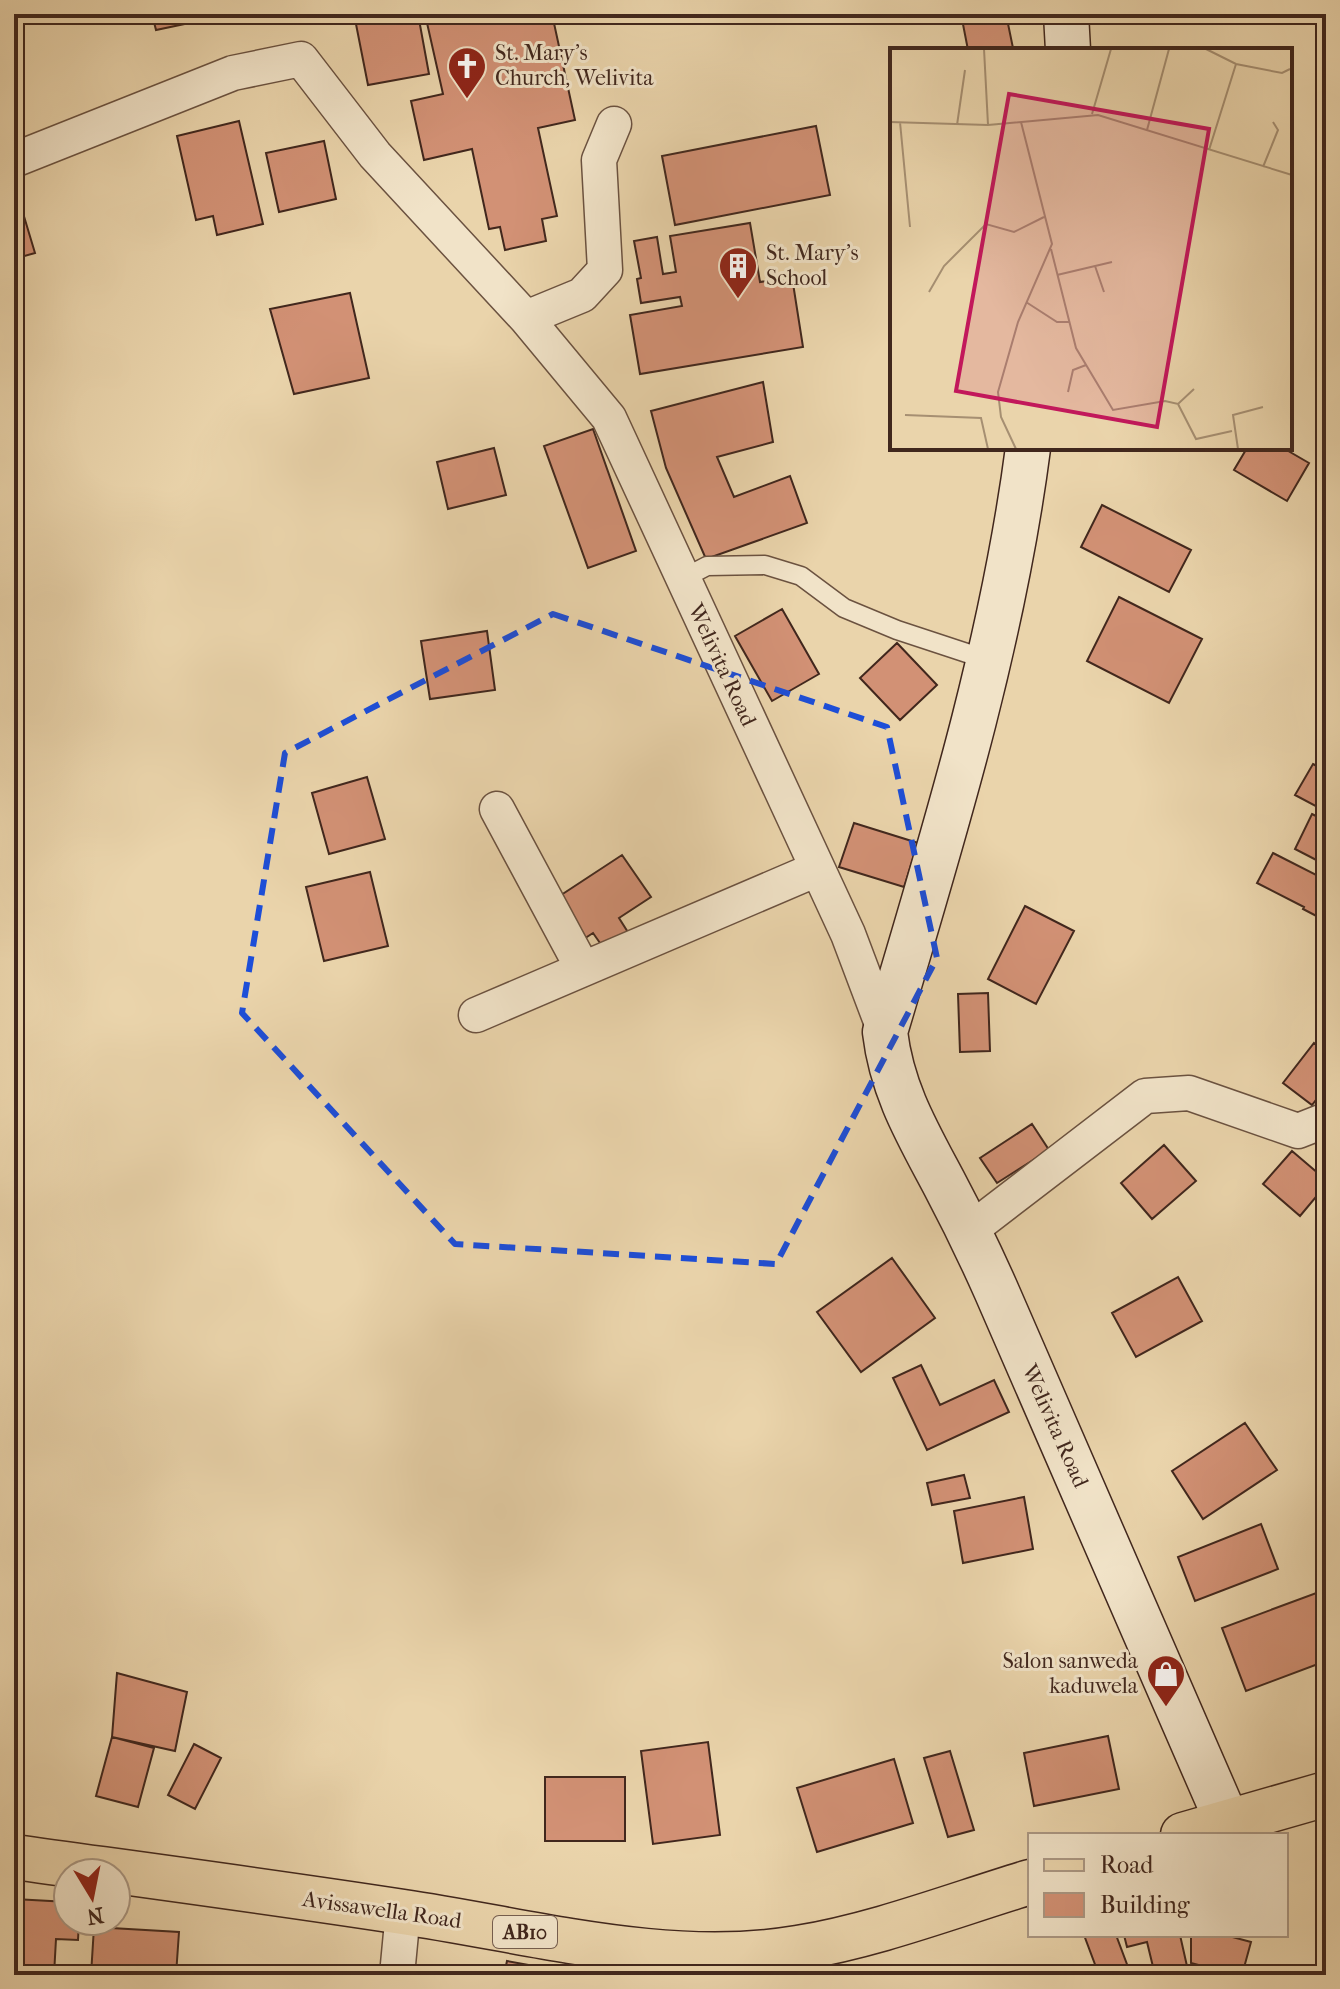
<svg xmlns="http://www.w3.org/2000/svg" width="1340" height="1989" font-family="'IM FELL French Canon',serif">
  <rect width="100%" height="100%" fill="#ead4ab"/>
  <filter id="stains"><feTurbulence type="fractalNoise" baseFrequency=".0025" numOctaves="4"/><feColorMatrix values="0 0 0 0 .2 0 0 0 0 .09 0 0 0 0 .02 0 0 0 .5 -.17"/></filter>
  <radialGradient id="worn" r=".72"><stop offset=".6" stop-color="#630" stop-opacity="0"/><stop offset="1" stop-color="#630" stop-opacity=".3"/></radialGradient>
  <path fill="#d29175" stroke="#41271d" stroke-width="2" d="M152 14H223V16L156 30Z
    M354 14H418L429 74 368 85Z
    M425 14H552L575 120 538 128 557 216 542 219 546 241 505 250 500 227 489 229 472 149 424 160 411 101 443 94Z
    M961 14H1006L1013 48 968 50Z
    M239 121 263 224 217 235 213 216 196 220 177 136Z
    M816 126 830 195 675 225 662 156Z
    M324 141 336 199 279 212 266 153Z
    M14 183 35 253 14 259Z
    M750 223 760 282 792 277 803 347 640 374 630 315 682 306 680 297 641 303 637 279 641 278 634 241 657 237 663 274 676 272 670 236Z
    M350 293 369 378 294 394 270 309Z
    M763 382 773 442 717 457 734 497 790 476 807 523 706 559 666 468 651 411Z
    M593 429 636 551 588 568 544 446Z
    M494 448 506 495 448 509 437 462Z
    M1247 448H1283L1309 463 1287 501 1234 470Z
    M1102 505 1191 550 1169 592 1081 547Z
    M1119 597 1202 639 1169 703 1087 661Z
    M782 609 819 674 772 701 735 636Z
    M487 631 495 690 430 699 421 641Z
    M897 643 937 685 900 720 860 678Z
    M1313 764 1326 771V804L1323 810 1295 795Z
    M367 777 385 839 329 854 312 793Z
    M1312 814 1326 821V865L1295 849Z
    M854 823 918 843 904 887 839 867Z
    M1273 853 1320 877 1326 866V921L1303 909 1304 907 1257 883Z
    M622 855 651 897 619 918 631 937 607 953 593 933 579 942 552 901Z
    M370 872 388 946 324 961 306 887Z
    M1025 906 1074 931 1036 1004 988 979Z
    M988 993 990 1051 960 1052 958 994Z
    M1314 1043 1326 1053V1087L1312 1105 1283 1083Z
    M1032 1124 1049 1150 997 1183 980 1158Z
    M1164 1145 1196 1181 1152 1219 1121 1183Z
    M1292 1151 1326 1180V1185L1300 1216 1263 1184Z
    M892 1258 935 1318 861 1372 817 1312Z
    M1178 1277 1202 1321 1136 1357 1112 1313Z
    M921 1365 940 1405 994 1380 1009 1412 927 1450 893 1378Z
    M1245 1423 1277 1470 1203 1519 1172 1471Z
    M964 1475 970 1498 932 1505 927 1483Z
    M1024 1497 1033 1549 963 1563 954 1511Z
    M1261 1524 1278 1569 1195 1601 1178 1557Z
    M1319 1592 1326 1611V1661L1246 1691 1222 1628Z
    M117 1673 187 1692 175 1751 112 1737Z
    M1108 1736 1119 1789 1034 1806 1024 1753Z
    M112 1737 154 1748 138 1807 96 1796Z
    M708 1742 720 1835 653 1844 641 1751Z
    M194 1744 221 1758 195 1809 168 1795Z
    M950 1751 974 1830 948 1837 924 1758Z
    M894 1759 913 1823 817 1852 797 1788Z
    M545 1777H625V1841H545Z
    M14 1899 68 1902V1921H79L78 1940 56 1939 54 1975H14Z
    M94 1927 179 1932 176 1975H91Z
    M1084 1935H1116L1131 1975H1099Z
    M1124 1935H1180L1189 1975H1155L1147 1942 1127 1947Z
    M1191 1935H1225L1251 1942 1242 1975H1204L1206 1967 1191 1963Z
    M507 1961 540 1967 539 1975H504Z"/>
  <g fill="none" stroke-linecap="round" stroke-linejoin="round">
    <g stroke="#6b5240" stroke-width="21">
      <path id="lane" d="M682 579 707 566 765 565 801 576 844 608 897 630 988 660"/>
    </g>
    <g stroke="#6b5240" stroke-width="37">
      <path id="street" d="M14 160 233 73 301 59 375 155 526 318 609 418 848 934 885 1032
        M526 318 582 295 605 270 599 160 614 124
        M497 809 583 969
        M476 1015 817 869
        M969 1231 1145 1096 1189 1093 1298 1131 1326 1120
        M397 1975 403 1912"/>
    </g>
    <g stroke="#41271d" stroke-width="47">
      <path id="secondary" d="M1066 14 1068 50
        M1028 448C1002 648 942 840 885 1032 892 1091 918 1134 945 1185 963 1219 980 1254 996 1290L1227 1821"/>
    </g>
    <g stroke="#41271d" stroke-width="47">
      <path id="primary" d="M1183 1835 1326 1794
        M14 1857C144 1875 273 1892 403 1912 531 1931 667 1970 798 1948 877 1935 954 1905 1030 1882"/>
    </g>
    <use href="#lane" stroke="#f1e3c8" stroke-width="18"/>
    <use href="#street" stroke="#f1e3c8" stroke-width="34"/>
    <use href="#secondary" stroke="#f1e3c8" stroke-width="44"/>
    <use href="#primary" stroke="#ead4ab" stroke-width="44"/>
  </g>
  <path fill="none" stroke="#1d4ed8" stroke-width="6" stroke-dasharray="16 10" stroke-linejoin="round" d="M553 614 887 727 937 958 776 1264 455 1244 242 1013 285 753Z"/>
  <defs>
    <g id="church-pin" transform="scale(2)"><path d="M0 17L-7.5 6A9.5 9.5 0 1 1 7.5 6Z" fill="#8f2418" stroke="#f1e3c8"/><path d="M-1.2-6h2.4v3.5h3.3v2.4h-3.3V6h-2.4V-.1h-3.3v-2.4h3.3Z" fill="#fff"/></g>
    <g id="building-pin" transform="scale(2)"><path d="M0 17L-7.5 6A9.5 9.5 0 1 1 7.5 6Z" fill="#8f2418" stroke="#f1e3c8"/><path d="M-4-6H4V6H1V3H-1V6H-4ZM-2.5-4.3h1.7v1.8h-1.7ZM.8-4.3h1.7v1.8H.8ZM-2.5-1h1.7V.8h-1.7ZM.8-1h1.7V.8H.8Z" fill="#fff"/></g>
    <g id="shop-pin" transform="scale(2)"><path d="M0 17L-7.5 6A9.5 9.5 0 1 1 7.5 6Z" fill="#8f2418" stroke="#f1e3c8"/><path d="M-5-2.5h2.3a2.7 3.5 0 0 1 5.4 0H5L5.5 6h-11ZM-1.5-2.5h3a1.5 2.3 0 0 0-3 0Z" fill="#fff"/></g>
  </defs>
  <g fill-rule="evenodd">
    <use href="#church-pin" x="467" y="66"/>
    <use href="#building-pin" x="738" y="266"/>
    <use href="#shop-pin" x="1166" y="1674"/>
  </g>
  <g text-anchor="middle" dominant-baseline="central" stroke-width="6" stroke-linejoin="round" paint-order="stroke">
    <rect fill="#f1e3c8" stroke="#765f50" stroke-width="2" x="493" y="1916" width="64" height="32" rx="6"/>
    <g font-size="20" font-weight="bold" fill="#41271d">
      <text x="525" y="1932">AB10</text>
    </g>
    <g font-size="22" fill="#41271d" stroke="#f1e3c8" text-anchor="start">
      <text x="495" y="53">St. Mary's<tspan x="495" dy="25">Church, Welivita</tspan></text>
      <text x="766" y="253">St. Mary's<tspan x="766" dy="25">School</tspan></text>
      <text x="1138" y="1661" text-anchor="end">Salon sanweda<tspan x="1138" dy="25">kaduwela</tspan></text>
    </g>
    <g font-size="22" fill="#41271d" stroke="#f1e3c8">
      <text transform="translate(722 665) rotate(65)">Welivita Road</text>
      <text transform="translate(1055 1426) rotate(66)">Welivita Road</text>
      <text transform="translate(382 1910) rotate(8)">Avissawella Road</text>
    </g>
  </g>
  <g transform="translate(890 48)">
    <rect width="402" height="402" fill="#ead4ab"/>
    <path fill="none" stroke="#a68f72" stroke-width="2" d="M94 1 98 77M316 1 346 16 392 25 400 21M202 66 221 1M0 74 98 77 208 67 402 127M10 74 20 179M67 77 75 22M257 82 279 1M319 102 346 16M373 119 388 82 383 74M161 201 186 300 223 362 275 353 288 356 304 341M205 218 214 244M167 227 222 214M39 244 54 218 96 176 124 184 154 169M136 254 167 274H180M178 344 183 322 196 317M288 356 306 391 342 383M15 367 91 370 98 401M126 401 111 369 108 344 128 274 162 196 131 74M348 401 343 367 373 359"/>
    <path fill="#c2185b" fill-opacity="0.15" stroke="#c2185b" stroke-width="4" d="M119 46 319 81 267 379 66 343Z"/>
    <rect width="402" height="402" fill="none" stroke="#41271d" stroke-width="4"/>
  </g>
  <rect width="1340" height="1989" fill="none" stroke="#ead4ab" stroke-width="48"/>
  <rect x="16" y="16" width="1308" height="1957" fill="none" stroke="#41271d" stroke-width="4"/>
  <rect x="24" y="24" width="1292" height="1941" fill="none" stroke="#41271d" stroke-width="2"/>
  <rect x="1028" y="1833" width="260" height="104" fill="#f1e3c8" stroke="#ab9884" stroke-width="2"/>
  <rect x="1044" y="1859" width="40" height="12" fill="#ead4ab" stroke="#ab9884" stroke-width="2"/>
  <text x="1100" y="1873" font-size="24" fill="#41271d">Road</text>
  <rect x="1044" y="1893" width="40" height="24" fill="#d29175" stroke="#ab9884" stroke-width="2"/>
  <text x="1100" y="1913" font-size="24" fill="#41271d">Building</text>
  <g transform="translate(92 1897) rotate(170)"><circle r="38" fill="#f1e3c8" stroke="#ab9884" stroke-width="2"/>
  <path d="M0-6L14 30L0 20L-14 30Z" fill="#8f2418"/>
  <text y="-12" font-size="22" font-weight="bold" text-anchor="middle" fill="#41271d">N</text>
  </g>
  <rect width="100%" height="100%" filter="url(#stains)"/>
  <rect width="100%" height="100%" fill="url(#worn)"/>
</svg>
